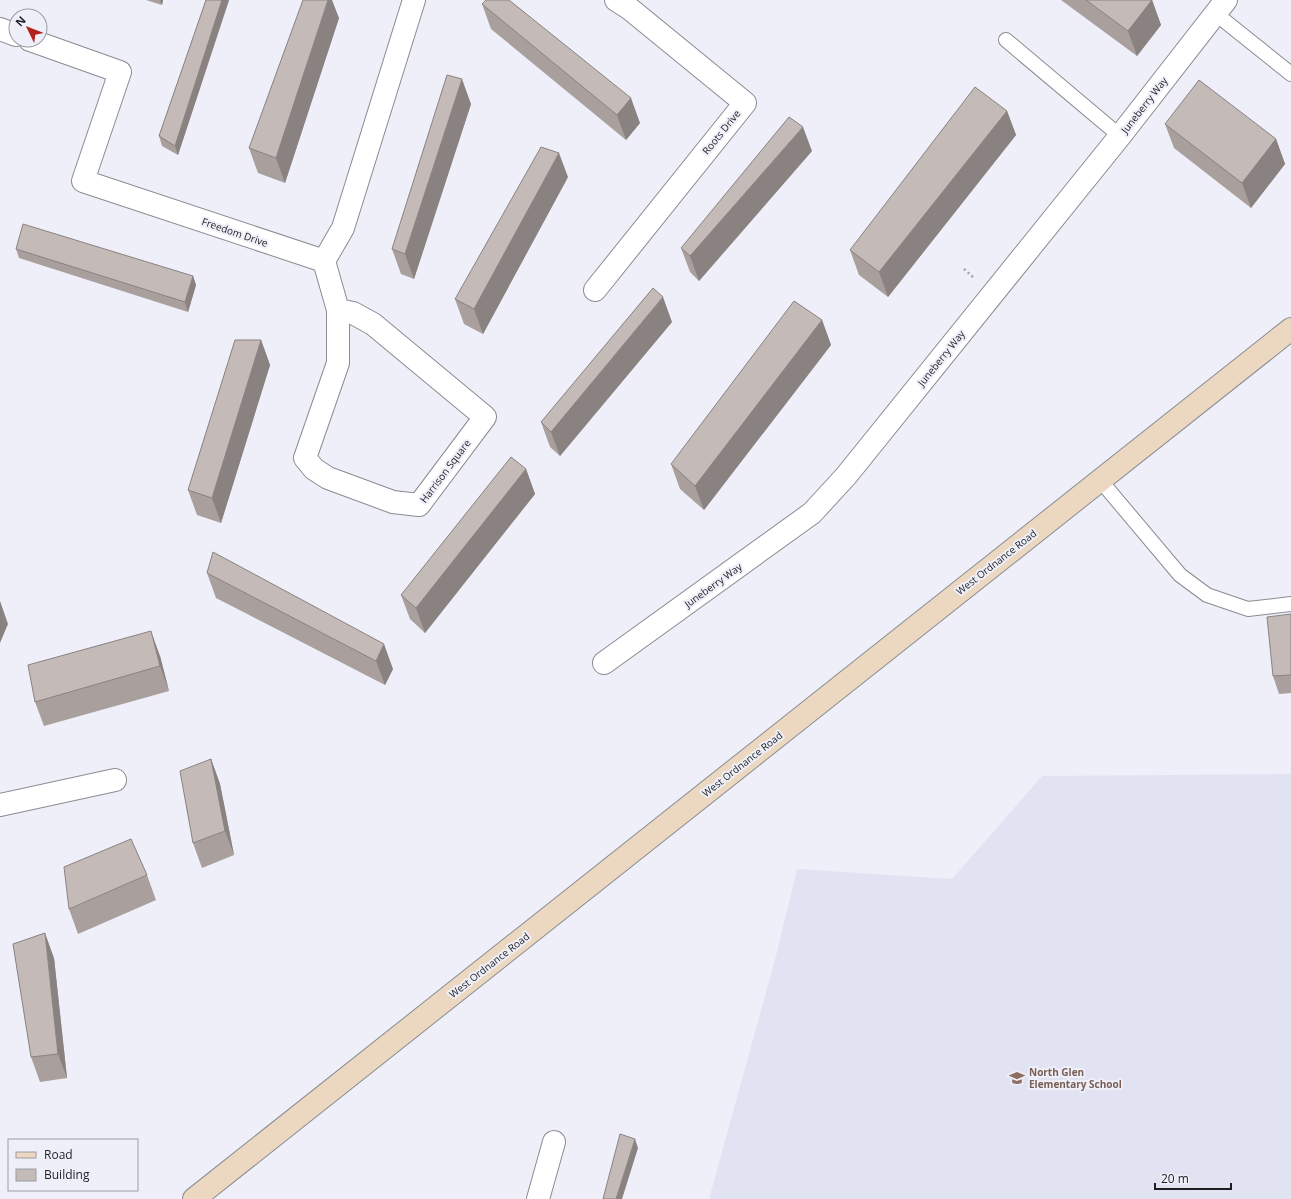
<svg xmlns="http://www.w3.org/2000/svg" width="1291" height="1199" font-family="'Open Sans',sans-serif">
  <rect width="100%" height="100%" fill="#eeeff8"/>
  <path fill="#e1e3f3" d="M1291 774V1199H709L776 956 797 869 952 879 1042 776Z"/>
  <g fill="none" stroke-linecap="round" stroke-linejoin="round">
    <g stroke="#8a8c93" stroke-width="16">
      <path id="lane" d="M1216 14 1291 74
        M1006 40 1120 136
        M1100 480 1180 575 1207 595 1248 609 1291 604"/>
    </g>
    <g stroke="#8a8c93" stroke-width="24">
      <path id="street" d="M0 29 16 35
        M30 40 120 72 83 181 324 261
        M324 261 338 310V363L305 458 314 469 328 478 393 502 419 505 485 417 373 324 353 313 338 310
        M324 261 343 228 414 0
        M595 290 745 103 630 9 616 0
        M604 663 812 513 846 476 1120 136 1226 0
        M0 805 115 780
        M538 1199 554 1142"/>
    </g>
    <g stroke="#8a8c93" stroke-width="24">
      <path id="secondary" d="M194 1199 1291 329"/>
    </g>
    <path stroke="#9fa0a6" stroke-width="2.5" stroke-dasharray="2 3" stroke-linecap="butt" d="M964 269 974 278"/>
    <use href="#lane" stroke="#fff" stroke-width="14"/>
    <use href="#street" stroke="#fff" stroke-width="22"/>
    <use href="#secondary" stroke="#ecd8c1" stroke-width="22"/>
  </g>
  <path fill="#a9a09e" d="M146 0H163L162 5Z
    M206 0H229L178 155 162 146 159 136Z
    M1061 0H1152L1161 25 1137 56Z
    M482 4 640 123 626 140 491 29Z
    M339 18 285 183 258 173 249 148Z
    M471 104 414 279 401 274 392 249Z
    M1007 111 1016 135 888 297 859 275 850 250Z
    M1165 124 1276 139 1285 164 1251 208 1174 148Z
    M812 151 699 281 690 272 681 248Z
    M568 177 483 334 464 324 455 299Z
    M16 249 193 276 196 285 188 312 19 258Z
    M822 320 831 345 704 510 680 489 671 464Z
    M672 322 560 456 550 447 541 422Z
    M261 340 270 365 221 523 197 515 188 490Z
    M526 469 535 494 425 633 410 619 401 595Z
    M207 573 393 669 385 685 216 598Z
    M1291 614V693L1279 694 1273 676Z
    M160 656 169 691 44 726 35 702Z
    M211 759 220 784 234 855 202 868 193 843Z
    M147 875 156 900 78 934 69 909Z
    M54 958 67 1078 40 1082 31 1057Z"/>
  <path fill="#898281" d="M160 0H163L162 5Z
    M222 0H229L178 155 175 146Z
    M328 0H332L339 18 285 183 276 158Z
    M1152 0 1161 25 1137 56 1128 31Z
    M462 79 471 104 414 279 405 254Z
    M631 98 640 123 626 140 617 115Z
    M1007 111 1016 135 888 297 879 272Z
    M803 127 812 151 699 281 690 256Z
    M1276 139 1285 164 1251 208 1242 183Z
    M559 153 568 177 483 334 474 309Z
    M193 276 196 285 188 312 185 302Z
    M663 297 672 322 560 456 551 432Z
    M822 320 831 345 704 510 695 486Z
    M261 340 270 365 221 523 212 498Z
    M526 469 535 494 425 633 416 608Z
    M0 601 8 624 0 643Z
    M151 631 160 656 169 691 160 666Z
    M384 644 393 669 385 685 376 661Z
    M211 759 220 784 234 855 225 831Z
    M45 933 54 958 67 1078 58 1054Z
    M635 1139 638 1148 622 1199H616Z"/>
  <path fill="#c4bab8" stroke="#898281" d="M206 0H222L175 146 159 136Z
    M303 0H328L276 158 249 148Z
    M486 0H509L631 98 617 115 482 4Z
    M1086 0H1152L1128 31Z
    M447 75 462 79 405 254 392 249Z
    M1199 80 1276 139 1242 183 1165 124Z
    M975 87 1007 111 879 272 850 250Z
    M789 117 803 127 690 256 681 248Z
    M541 147 559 153 474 309 455 299Z
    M23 224 193 276 185 302 16 249Z
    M653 288 663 297 551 432 541 422Z
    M794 301 822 320 695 486 671 464Z
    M235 340H261L212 498 188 490Z
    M511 457 526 469 416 608 401 595Z
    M213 552 384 644 376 661 207 573Z
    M1291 614V675L1273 676 1267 617Z
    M151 631 160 666 35 702 28 665Z
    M211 759 225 831 193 843 180 771Z
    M131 839 147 875 69 909 64 867Z
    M45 933 58 1054 31 1057 13 944Z
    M620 1134 635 1139 616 1199H603Z"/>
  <defs>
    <g id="school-bare" transform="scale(1.2)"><path d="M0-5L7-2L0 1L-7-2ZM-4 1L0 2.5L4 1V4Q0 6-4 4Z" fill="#8d6e63" stroke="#eeeff8" stroke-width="2.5" paint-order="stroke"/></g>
  </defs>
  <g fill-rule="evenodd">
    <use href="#school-bare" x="1017" y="1078"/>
  </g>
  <g text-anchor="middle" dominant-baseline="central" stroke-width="4" stroke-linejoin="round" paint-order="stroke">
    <g font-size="10" fill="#1e1e21" stroke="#eeeff8">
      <text transform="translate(1144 105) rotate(-52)">Juneberry Way</text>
      <text transform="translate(721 132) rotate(-51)">Roots Drive</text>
      <text transform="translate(235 232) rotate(19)">Freedom Drive</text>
      <text transform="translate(941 358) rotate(-51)">Juneberry Way</text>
      <text transform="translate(445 471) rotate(-53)">Harrison Square</text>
      <text transform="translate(996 562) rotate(-38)">West Ordnance Road</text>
      <text transform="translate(713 585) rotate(-36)">Juneberry Way</text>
      <text transform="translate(742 764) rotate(-38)">West Ordnance Road</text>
      <text transform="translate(489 965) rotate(-38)">West Ordnance Road</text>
    </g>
    <g font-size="10" font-weight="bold" fill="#785e54" stroke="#eeeff8" text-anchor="start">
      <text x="1029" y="1072">North Glen<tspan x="1029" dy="12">Elementary School</tspan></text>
    </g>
  </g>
  <rect x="8" y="1139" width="130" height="52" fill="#eeeff8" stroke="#9b9ba2"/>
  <rect x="16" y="1152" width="20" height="6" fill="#ecd8c1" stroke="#9b9ba2"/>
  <text x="44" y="1159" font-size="12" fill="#1e1e21">Road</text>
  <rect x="16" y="1169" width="20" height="12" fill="#c4bab8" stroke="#9b9ba2"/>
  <text x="44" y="1179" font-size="12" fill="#1e1e21">Building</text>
  <g transform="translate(28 28) rotate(313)"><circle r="19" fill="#eeeff8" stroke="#9b9ba2"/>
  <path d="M0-3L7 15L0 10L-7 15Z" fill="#b3231e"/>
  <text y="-6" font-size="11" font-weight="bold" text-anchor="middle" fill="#1e1e21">N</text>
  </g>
  <path d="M1155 1183v6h76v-6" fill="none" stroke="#1e1e21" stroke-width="2"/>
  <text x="1161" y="1183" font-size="12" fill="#1e1e21" stroke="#eeeff8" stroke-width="3" paint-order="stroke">20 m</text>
</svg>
